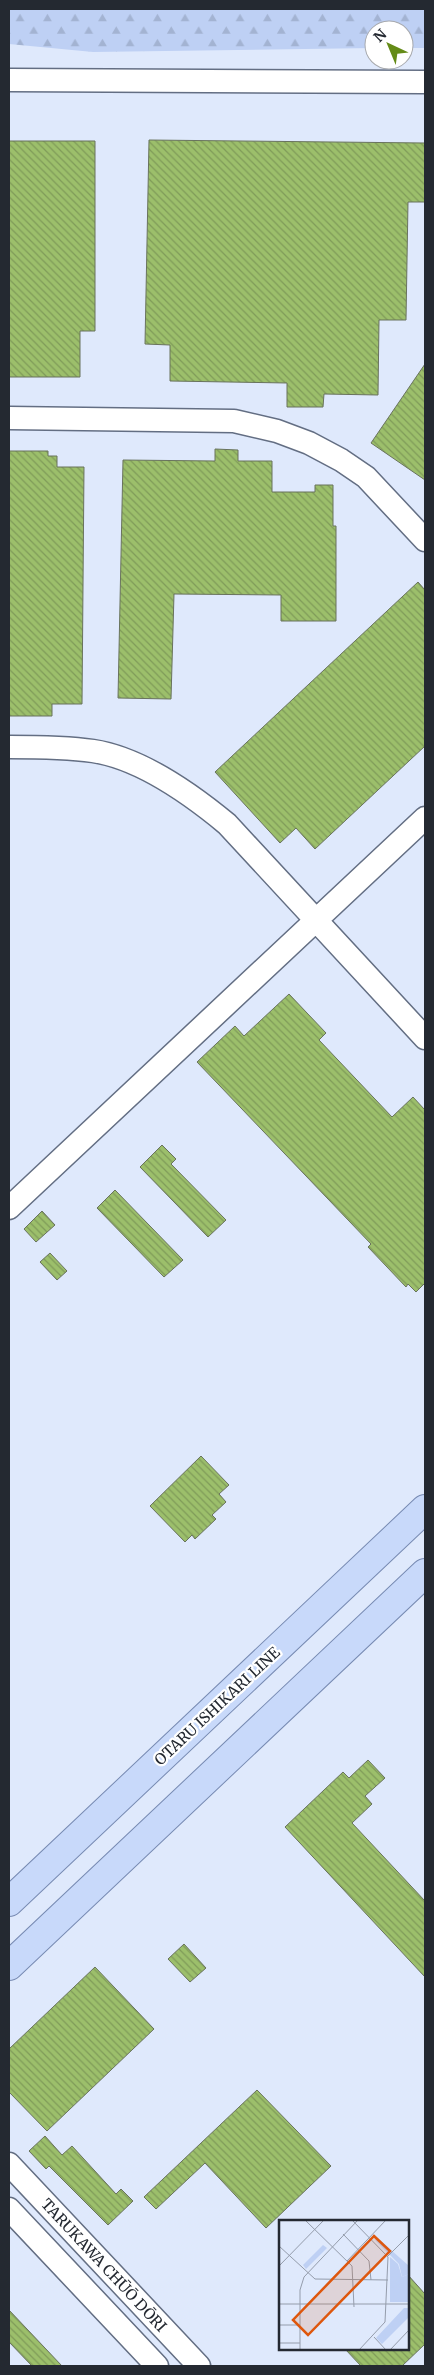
<svg xmlns="http://www.w3.org/2000/svg" width="434" height="2375" font-family="Merriweather,serif">
  <defs>
    <pattern id="forest-firs" width="22" height="20" patternUnits="userSpaceOnUse" patternTransform="scale(1.25)"><rect width="22" height="20" fill="#bed0f4"/><path d="M5 1l3.5 6h-7zM16 11l3.5 6h-7z" fill="#a3b3d2"/></pattern>
    <pattern id="building-back-hatch" width="6" height="6" patternUnits="userSpaceOnUse" patternTransform="scale(1.25)"><rect width="6" height="6" fill="#9cbf6b"/><path d="M-1 5l2 2M0 0l6 6M5-1l2 2" fill="none" stroke="#7f9b59"/></pattern>
  </defs>
  <rect width="100%" height="100%" fill="#dfe9fc"/>
  <path fill="url(#forest-firs)" d="M9 9H425V48H404V30H374V48L93 52 9 44Z"/>
  <path fill="url(#building-back-hatch)" stroke="#69735d" d="M149 140 425 143V202H408L406 320H379L378 395 324 394 323 407H287V383L170 381V345L145 344Z
    M9 141H95V331H80V377H9Z
    M425 364V480L371 443Z
    M215 449 238 450V461H272V492H315V485H333V526H336V621H281V595L174 594 171 699 118 698 123 460 215 461Z
    M9 451H48V456H57V467H84L82 704H52V716H9Z
    M418 582 425 590V746L315 849 296 828 280 843 215 772Z
    M289 994 326 1033 319 1040 392 1117 413 1097 425 1110V1283L416 1292 408 1284 406 1287 368 1247 371 1244 197 1062 235 1026 244 1036Z
    M162 1145 176 1159 171 1164 226 1220 208 1237 140 1167Z
    M115 1190 183 1260 164 1277 97 1208Z
    M42 1211 55 1225 36 1242 24 1229Z
    M50 1253 67 1271 57 1280 40 1262Z
    M201 1456 229 1485 219 1494 226 1502 212 1515 216 1519 195 1539 192 1535 185 1542 150 1506Z
    M368 1760 385 1778 365 1796 372 1804 352 1823 425 1901V1977L285 1827 343 1772 349 1778Z
    M184 1944 206 1968 190 1982 168 1959Z
    M95 1967 154 2029 47 2131 9 2092V2049Z
    M257 2090 331 2166 266 2228 205 2163 156 2209 144 2197Z
    M45 2136 62 2155 72 2146 116 2194 121 2189 133 2201 108 2225 49 2166 46 2169 29 2151Z
    M408 2275 425 2294V2344L402 2366H361L345 2349H408Z
    M9 2310 62 2366H32L9 2342Z"/>
  <g fill="none" stroke-linecap="round" stroke-linejoin="round">
    <g stroke="#636e83" stroke-width="25">
      <path id="minor" d="M9 80 425 82
        M9 418 234 421 277 431 309 443 341 460 366 477 425 540
        M9 747C37 747 65 747 93 751 140 758 192 795 227 824L425 1038
        M9 1208 425 818
        M9 2164 199 2366
        M9 2209 157 2366"/>
    </g>
    <g stroke="#778ab2" stroke-width="30">
      <path id="major" d="M9 1902 425 1509
        M9 1966 425 1573"/>
    </g>
    <use href="#minor" stroke="#fff" stroke-width="22"/>
    <use href="#major" stroke="#c8d9fa" stroke-width="28"/>
  </g>
  <g text-anchor="middle" dominant-baseline="central" stroke-width="4.5" stroke-linejoin="round" paint-order="stroke">
    <g font-size="15" fill="#242931" stroke="#fff">
      <text transform="translate(217 1706) rotate(-43)">OTARU ISHIKARI LINE</text>
      <text transform="translate(104 2265) rotate(47)">TARUKAWA CHŪŌ DŌRI</text>
    </g>
  </g>
  <g transform="translate(279 2220)">
    <rect width="130" height="130" fill="#dfe9fc"/>
    <path d="M94 14 130 46V54L123 57 120 44 97 21ZM44 25 48 28 27 49 24 45ZM125 88H130V97L103 124 97 118Z" fill="#bed0f4"/>
    <path d="M111 37 119 44 123 57 130 54V82H111Z" fill="#bed0f4"/>
    <path fill="none" stroke="#949cab" stroke-width="1" d="M26 0 73 46 75 87M73 0 109 37 106 102 80 130M64 14 90 41 92 60M0 26 36 59 109 60M109 36 130 15M68 41 107 0M0 46 45 0M0 84H130M0 105H21M95 117 107 130M0 123H21M21 130V70L25 57 79 0M111 130 130 110"/>
    <path fill="#de570e" fill-opacity="0.15" stroke="#de570e" stroke-width="2.5" d="M95 16 111 31 29 115 14 100Z"/>
    <rect width="130" height="130" fill="none" stroke="#242931" stroke-width="2.5"/>
  </g>
  <rect width="434" height="2375" fill="none" stroke="#242931" stroke-width="20"/>
  <g transform="translate(389 45) rotate(316)"><circle r="24" fill="#ffffff" stroke="#a7a9ad"/>
  <path d="M0-4L9 19L0 12L-9 19Z" fill="#648b17"/>
  <text y="-8" font-size="14" font-weight="bold" text-anchor="middle" fill="#242931">N</text>
  </g>
</svg>
